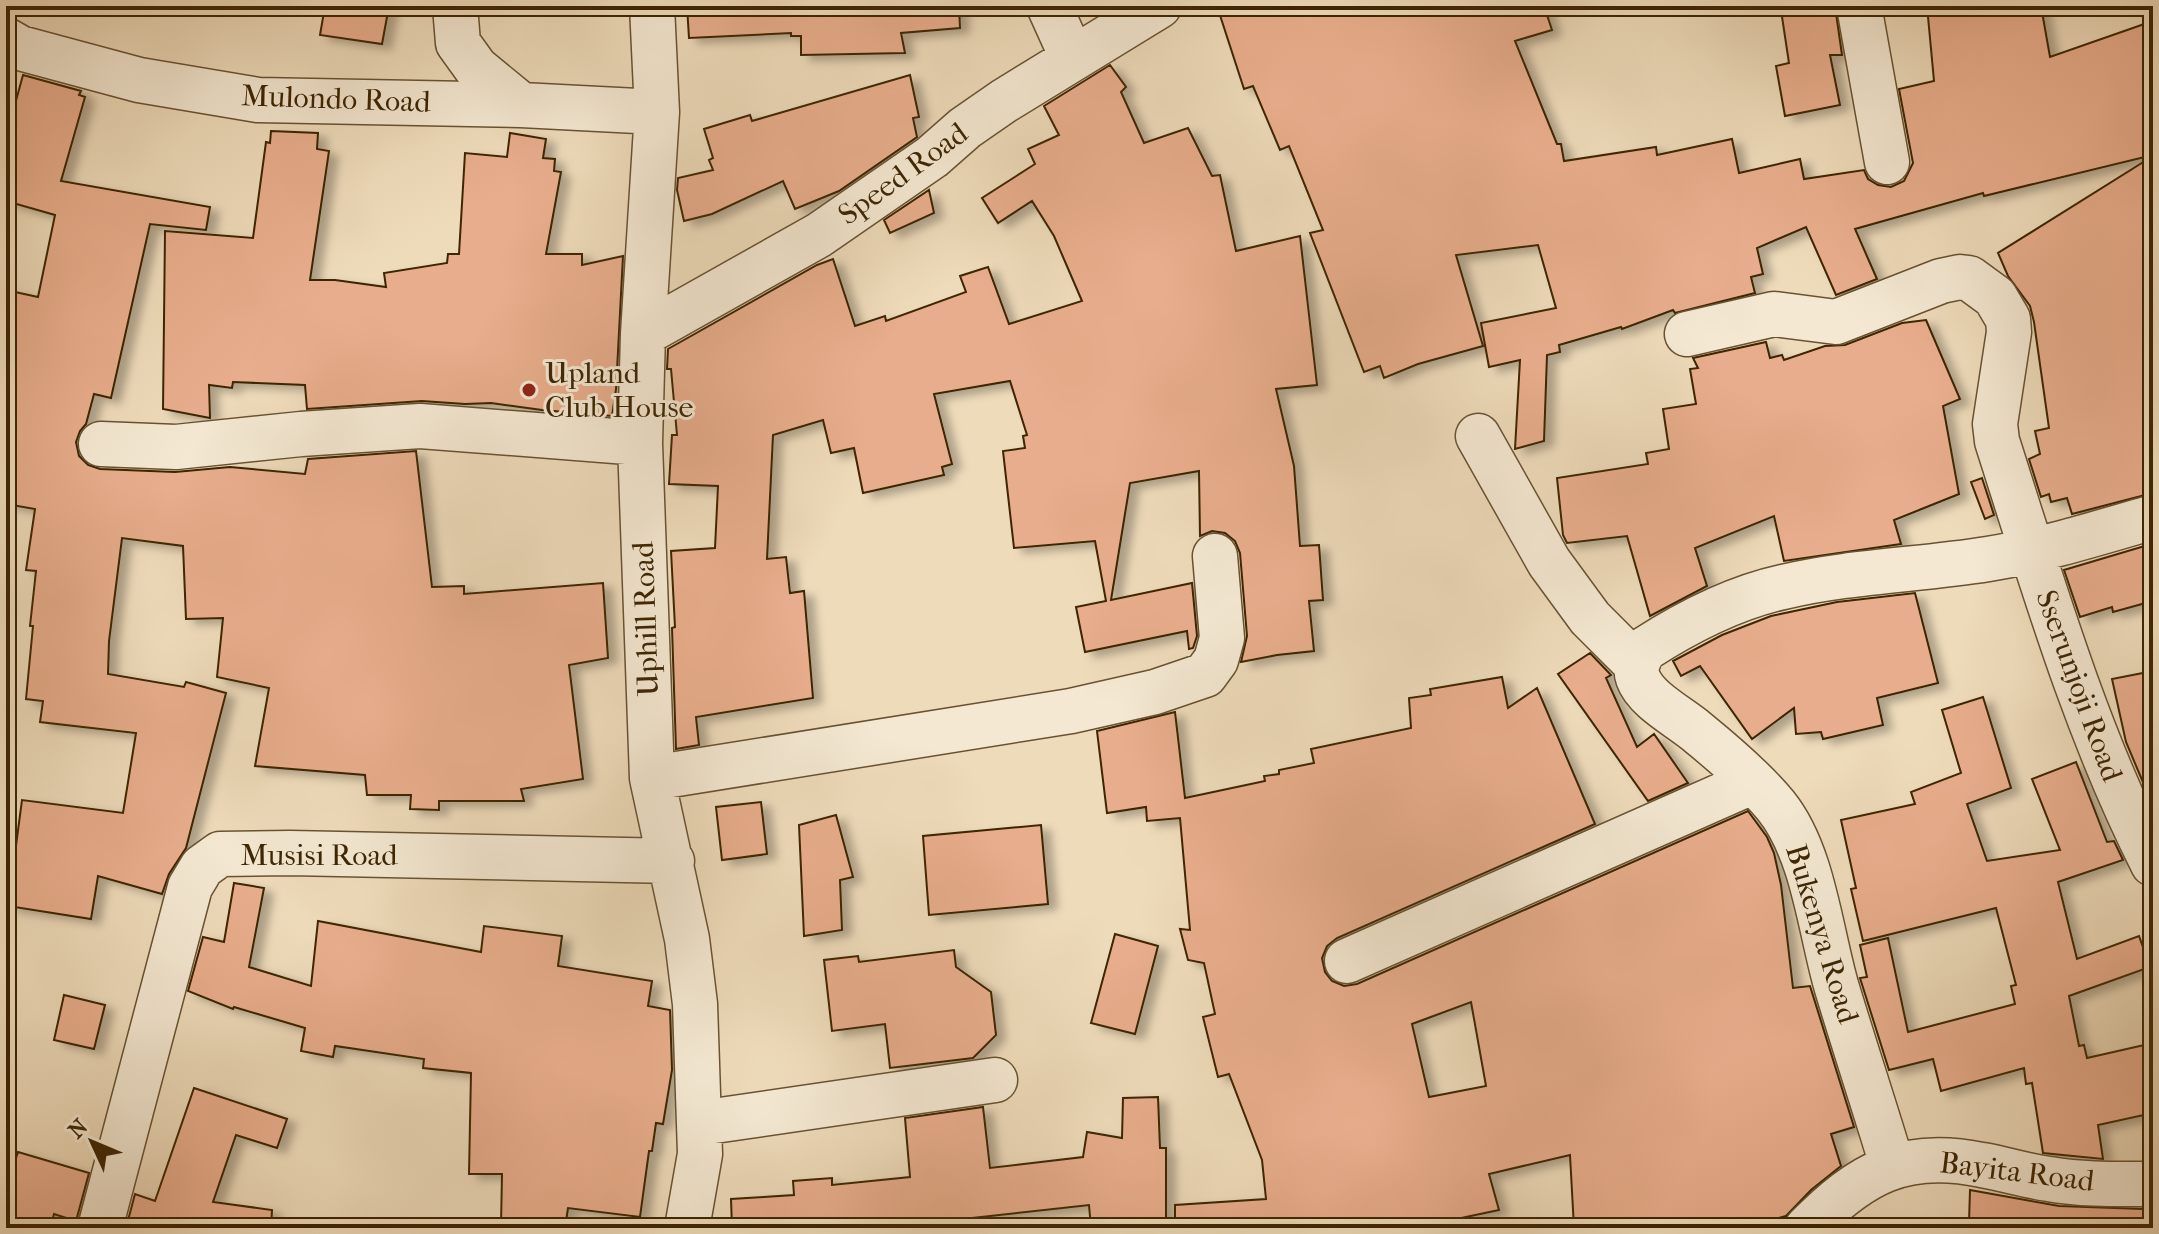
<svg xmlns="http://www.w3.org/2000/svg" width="2159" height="1234" font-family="'IM FELL French Canon',serif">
  <defs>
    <filter id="shadow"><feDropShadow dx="9" dy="5" stdDeviation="4" flood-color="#0004"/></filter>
  </defs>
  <rect width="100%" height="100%" fill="#eedbba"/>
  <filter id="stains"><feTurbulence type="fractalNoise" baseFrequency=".0025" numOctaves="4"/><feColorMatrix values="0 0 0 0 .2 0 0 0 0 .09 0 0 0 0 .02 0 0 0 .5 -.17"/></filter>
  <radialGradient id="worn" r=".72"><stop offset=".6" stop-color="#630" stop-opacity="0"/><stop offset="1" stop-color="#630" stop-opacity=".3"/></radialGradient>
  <path fill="#e8ad8c" stroke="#3d2503" stroke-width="2" fill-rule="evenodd" filter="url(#shadow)" d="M325 6H389L382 44 320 35Z
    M687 6H959L960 28 901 33 905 53 801 55V36H791V33L689 38Z
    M1217 6H1544L1552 30 1515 41 1557 144H1561L1564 161 1656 147 1657 155 1732 139 1739 173 1800 159 1804 179 1864 170 1868 179 1878 185 1891 187 1904 181 1913 163 1899 89 1934 81 1927 6H2041L2050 57 2153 21V155L1984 196 1983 193 1855 229 1877 279 1836 295 1806 227 1757 248 1763 274 1751 277 1755 293 1675 313 1673 310 1622 329 1621 327 1559 345 1560 352 1547 355 1544 441 1515 449 1520 360 1489 367 1481 323 1556 308 1538 245 1456 255 1483 346 1418 364 1384 378 1380 366 1364 372 1310 233 1323 230 1289 146 1280 150 1253 86 1244 89Z
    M1814 6H1835L1842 55H1830L1840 105 1785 116 1776 66 1789 63 1781 10Z
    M1110 65 1126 87 1121 92 1144 143 1188 128 1212 176 1220 175 1236 251 1300 236 1317 385 1276 389 1294 466 1300 546 1319 545 1323 600 1309 601 1314 651 1277 655 1241 662 1247 636 1240 553 1235 541 1225 533 1212 531 1200 536 1199 471 1130 483 1111 600 1192 583 1197 636 1193 648 1189 649 1187 631 1085 652 1076 607 1106 601 1095 541 1014 548 1003 451 1025 448 1023 436 1027 435 1010 381 934 394 952 464 942 467 944 475 863 493 854 448 831 453 823 420 773 435 767 559 786 557 790 593 804 591 813 698 696 717 699 745 676 749 672 628 675 627 671 551 715 548 718 486 669 484 672 435H677L671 369H667L668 349 817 265 833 259 855 326 885 316 886 321 966 292 960 276 988 267 1009 324 1082 301 1054 236 1032 201 998 223 982 198 1035 164 1028 149 1059 135 1044 106Z
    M23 75 81 91 79 95 85 97 61 181 210 207 206 230 150 224 111 398 94 394 86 424 80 431 76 442 79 456 88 465 100 469 175 472 230 467 305 474 308 459 416 451 432 587 464 586V594L603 583 608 658 569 665 583 779 521 789 524 801H439V810L410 809 411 795H367L365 775 255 766 269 688 217 677 223 618 186 619 183 546 122 538 109 641 108 674 184 687 186 682 226 693 186 848 169 874 162 894 98 876 91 919 8 906 22 800 123 813 136 733 40 722 43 701 26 699 33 626H30L36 571 26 570 35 509 6 504V290L38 297 55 215 6 201V137Z
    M910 75 919 117 913 118 917 137 839 191 795 209 783 181 712 214 684 221 677 190 678 178 713 170 709 160 713 158 704 129 750 115 752 121Z
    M271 131 318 133 317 149 329 151 310 280H335L386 287 384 273 447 263 448 254H459L465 153 507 157 510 133 546 139 543 158 555 159 554 171 561 172 546 254H582V265L623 256 616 389 612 416 542 410 491 403 465 404 422 401 307 409 305 385 233 382 232 388 209 385 210 418 163 409 165 231 253 238 266 142 270 143Z
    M2153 156V493L2072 514 2067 498 2051 502 2049 494 2041 497 2029 459 2040 454 2035 431 2049 428 2034 322 2030 306 2008 276 1998 253Z
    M929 190 934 213 890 233 884 220Z
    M1926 320 1960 399 1943 406 1959 494 1894 520 1901 544 1784 561 1774 516 1695 548 1707 586 1650 616 1627 536 1567 543 1563 535 1557 478 1648 464 1646 453 1669 449 1663 409 1696 404 1690 369 1698 368 1693 358 1766 342 1770 358 1782 355 1784 360 1825 346 1845 345 1902 323Z
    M1982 478 1994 515 1985 519 1971 482Z
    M2148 545 2153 565V601L2113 612 2112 607 2080 617 2064 570Z
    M1915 593 1938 683 1877 698 1883 725 1823 739 1821 732 1796 734 1794 708 1752 739 1700 666 1681 676 1673 661 1722 635 1771 616 1837 602Z
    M1590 653 1611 675 1606 678 1637 747 1654 734 1688 783 1648 801 1558 674Z
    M2153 671V806L2126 742 2112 679Z
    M1502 677 1508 708 1537 688 1595 824 1337 938 1327 946 1322 958 1325 972 1332 981 1344 986 1357 984 1748 811 1767 837 1774 853 1781 885 1793 988 1810 986 1854 1127 1831 1134 1841 1166 1811 1190 1786 1216 1742 1228H1574L1570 1155 1489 1174 1499 1210 1414 1228H1387L1386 1222 1277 1228H1175V1205L1266 1199 1262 1160 1229 1074 1218 1077 1203 1017 1215 1014 1204 963 1188 960 1180 929 1190 930 1180 818 1147 821 1146 807 1107 813 1097 731 1175 712 1185 798 1265 781 1264 776 1279 774V770L1314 763 1311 749 1411 728 1409 698 1431 695 1430 689ZM1471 1002 1486 1086 1429 1097 1412 1024Z
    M1983 697 2011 788 1967 804 1987 861 2060 850 2032 779 2076 762 2107 842 2114 841 2123 860 2058 882 2077 959 2139 936 2150 967 2069 996 2079 1046 2084 1045 2087 1058 2153 1043V1113L2098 1125 2103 1159 2043 1153 2032 1083 2026 1084 2024 1068 1941 1091 1933 1059 1889 1070 1860 978 1867 977 1860 945 1888 938 1908 1032 2015 1004 2011 986 2016 985 1996 908 1863 941 1851 889 1856 888 1841 820 1915 804 1911 792 1961 773 1942 710Z
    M761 802 767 854 722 860 716 807Z
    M836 815 853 877 840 880 842 930 804 936 799 825Z
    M1041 825 1048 904 929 915 923 836Z
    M234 883 264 888 249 967 311 986 318 921 481 952 484 926 562 936 558 966 652 981 648 1006 670 1010 672 1070 663 1124 656 1123 652 1151H649L640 1217 568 1208 565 1228 501 1226 502 1174H469L471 1073 423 1068 424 1059 335 1046 333 1057 301 1051 305 1028 234 1007 233 1009 188 991 203 937 224 942Z
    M1115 934 1158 946 1135 1034 1091 1023Z
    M954 950 956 967 991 992 996 1035 973 1058 890 1068 885 1024 832 1031 824 960 858 956 859 962Z
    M64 995 105 1005 94 1049 54 1040Z
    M194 1088 287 1119 277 1148 236 1135 213 1202 272 1210 271 1228H126L135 1194 155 1201Z
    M1158 1097 1160 1148H1166V1228H1091L1089 1205 881 1228H732L731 1199 794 1195 793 1181 832 1178V1185L910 1177 905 1118 983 1107 990 1168 1083 1157 1087 1132 1122 1138 1123 1098Z
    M18 1152 89 1173 76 1221 54 1214 50 1228H6V1188Z
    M1970 1190 2059 1206 2143 1209 2146 1228H2061V1226L1969 1223Z"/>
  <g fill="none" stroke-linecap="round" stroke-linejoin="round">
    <g stroke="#695231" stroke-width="47">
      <path id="street" d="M455 6 458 43 476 68 521 105
        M652 6 657 112 643 334 640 443 652 778 687 939 695 1004 700 1154 687 1228
        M1049 6 1072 57
        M1859 6 1887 162
        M6 40 20 48 139 80 258 100 521 105 657 112
        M643 334 819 235 932 157 965 128 1004 101 1159 6
        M1687 334 1774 314 1836 322 1941 281 1960 277 1969 278 1995 297 2008 319 2009 332 1995 424 1997 441C2043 585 2085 730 2153 864
        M1478 436 1549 562 1590 618 1637 665
        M101 444 176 447 301 434 420 426 640 443
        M652 778 1071 711 1155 692 1205 675 1216 660 1222 638 1215 556
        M1347 961 1752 782
        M700 1123 995 1080
        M1892 1165C1874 1105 1854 1045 1836 985 1820 929 1813 852 1776 806 1754 779 1723 753 1696 731 1678 716 1646 700 1638 678 1634 667 1639 658 1645 649 1687 622 1733 598 1783 587 1850 571 1920 570 1988 559 2044 550 2098 533 2153 517
        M100 1228 190 887 202 867 220 854 290 853 672 861
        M1807 1228C1861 1173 1904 1149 1982 1165 2005 1169 2026 1176 2049 1179 2083 1185 2118 1184 2153 1184"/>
    </g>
    <use href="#street" stroke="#f4e8d2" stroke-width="44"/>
  </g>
  <circle fill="#8f2418" stroke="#f4e8d2" stroke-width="3" cx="529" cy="390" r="8"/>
  <g text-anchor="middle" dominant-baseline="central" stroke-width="6" stroke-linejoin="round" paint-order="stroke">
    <g font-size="30" fill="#3d2503" stroke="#f4e8d2">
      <text transform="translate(336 99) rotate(2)">Mulondo Road</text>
      <text transform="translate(903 174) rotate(-36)">Speed Road</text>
      <text transform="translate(646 619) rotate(-92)">Uphill Road</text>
      <text transform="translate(2079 686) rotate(70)">Sserunjoji Road</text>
      <text x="319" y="855">Musisi Road</text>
      <text transform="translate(1822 934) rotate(73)">Bukenya Road</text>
      <text transform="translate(2017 1172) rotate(7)">Bayita Road</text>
    </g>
    <g font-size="30" fill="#3d2503" stroke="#f4e8d2" text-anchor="start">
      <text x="545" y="373">Upland<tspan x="545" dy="34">Club House</tspan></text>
    </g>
  </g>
  <rect width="2159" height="1234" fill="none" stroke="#eedbba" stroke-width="32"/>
  <rect x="8" y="8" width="2143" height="1218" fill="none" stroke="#3d2503" stroke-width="4"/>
  <rect x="16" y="16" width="2127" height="1202" fill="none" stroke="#3d2503" stroke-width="2"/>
  <g transform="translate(92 1142) rotate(314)" stroke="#f4e8d2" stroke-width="6" paint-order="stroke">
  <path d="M0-6L14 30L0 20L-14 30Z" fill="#3d2503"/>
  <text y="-12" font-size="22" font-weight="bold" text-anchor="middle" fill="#3d2503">N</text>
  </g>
  <rect width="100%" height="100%" filter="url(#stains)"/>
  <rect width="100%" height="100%" fill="url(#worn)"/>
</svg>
